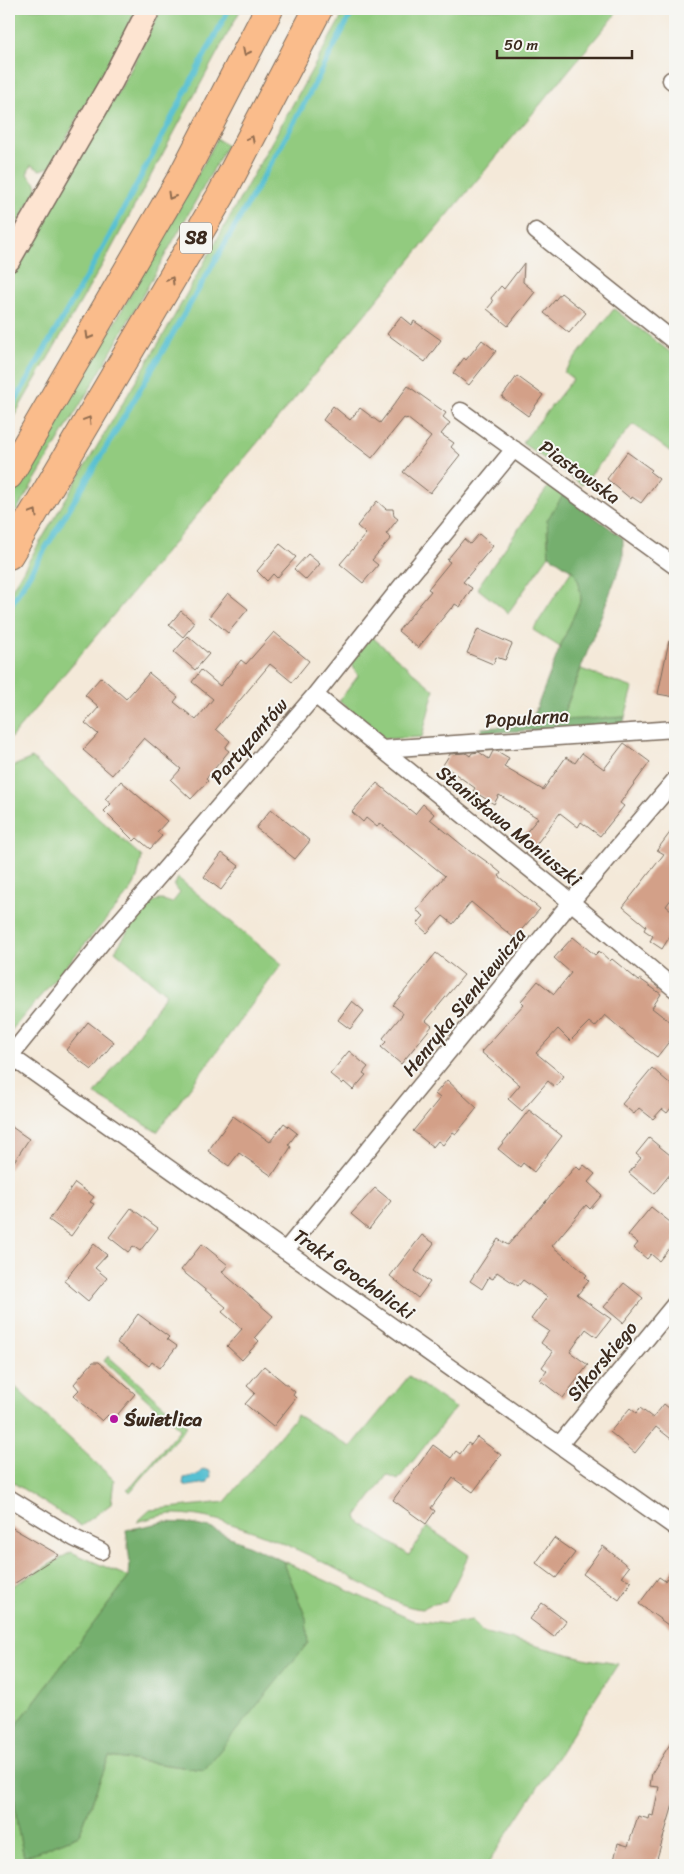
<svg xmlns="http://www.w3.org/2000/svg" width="684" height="1874" font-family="Sriracha,sans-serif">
  <rect width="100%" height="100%" fill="#f6f6f2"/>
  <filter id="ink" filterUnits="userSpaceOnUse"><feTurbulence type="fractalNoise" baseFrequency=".02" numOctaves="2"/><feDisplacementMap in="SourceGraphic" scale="10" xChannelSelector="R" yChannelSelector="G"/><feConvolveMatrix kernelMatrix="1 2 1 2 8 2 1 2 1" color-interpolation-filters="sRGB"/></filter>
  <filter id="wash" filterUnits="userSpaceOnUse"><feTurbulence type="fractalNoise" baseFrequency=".0096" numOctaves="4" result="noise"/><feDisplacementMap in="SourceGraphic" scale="20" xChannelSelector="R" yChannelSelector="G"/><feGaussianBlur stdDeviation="1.12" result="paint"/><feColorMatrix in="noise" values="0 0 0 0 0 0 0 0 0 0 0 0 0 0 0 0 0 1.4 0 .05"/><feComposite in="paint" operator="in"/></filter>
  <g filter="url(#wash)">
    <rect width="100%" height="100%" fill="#f4e9d9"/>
    <path fill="#92cb7f" stroke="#667a4e" d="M9 9H137L103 73 50 167 40 170 31 165 27 174 36 183 37 189 9 238Z
      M161 9H241L108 255 9 425V282L128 75Z
      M346 9H620L9 740V594L167 329Z
      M217 139 227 145 98 375 9 523V501C81 382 151 262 217 139Z
      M614 309 675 356V455L633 424 582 485 522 443 573 379 564 372Z
      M550 484 564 494 547 530 549 555 508 613 477 588Z
      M572 570C578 575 583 591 581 599 579 610 565 635 560 647L533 630Z
      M371 636 434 690 422 737 385 739 339 701 358 676 351 661Z
      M581 669 633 688 625 717 561 721Z
      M32 758 142 857 137 878 132 889 9 1033V768Z
      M178 878 282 964 157 1132 95 1094 166 994 115 951C124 938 140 908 153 902 160 898 166 901 172 903L180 893 174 886Z
      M108 1356 187 1426 130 1492 127 1489 132 1486 180 1429 104 1361Z
      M409 1376 455 1408 398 1480 387 1475 357 1516 359 1522 409 1555 427 1527 469 1555 446 1602 428 1605 423 1609C396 1607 370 1588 347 1575 302 1550 226 1514 175 1514 163 1514 149 1519 137 1522L150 1510 225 1502 297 1415 351 1447Z
      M9 1381 114 1480 111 1504 81 1526 9 1480Z
      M71 1552 129 1577 9 1735V1588Z
      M283 1561 412 1620 447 1624 472 1620 482 1632 588 1659 618 1664 487 1865H9V1779L13 1782 17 1825 24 1857 79 1835 109 1757 204 1770 306 1618Z"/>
    <path fill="#75af6e" stroke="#586c46" d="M564 494 623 538V559L561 720 625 717 623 726 481 733 482 728 530 725 560 647 581 599 579 583 574 572 549 555 547 520Z
      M164 1522 186 1523 210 1528 283 1561 306 1618 308 1643 204 1770 109 1757 79 1835 24 1857 17 1825 13 1782 9 1779V1735L129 1577 130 1563 126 1530Z"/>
    <path fill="#56c0d2" stroke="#487578" d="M203 1469 210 1471 211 1476 207 1483 188 1486 183 1484 184 1478 197 1475Z"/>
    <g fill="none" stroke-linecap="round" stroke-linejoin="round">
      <path stroke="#56c0d2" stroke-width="5.5" d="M9 412 109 237 229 9
        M9 608C99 462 185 314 270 165 300 114 326 61 354 9"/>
    </g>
    <g id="blocks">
      <path fill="#d3a088" d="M524 263 523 282 535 292 508 326 487 309 493 302 491 298 501 286 504 289Z
        M561 293 586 313 569 333 544 313Z
        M401 316 412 325 414 321 441 340 425 362 387 334Z
        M482 340 496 351 469 385 453 373 464 358 466 360Z
        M517 376 543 395 528 416 502 397Z
        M408 386 446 413 443 417 450 423 441 434 454 443 451 447 460 455 430 493 403 472 431 437 407 418 406 419 404 418 372 458 323 420 333 406 350 420 360 408 380 423Z
        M627 452 652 470 650 472 659 479 641 503 632 497 631 499 607 479Z
        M377 501 386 509H393L394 516 398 519 386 534 391 538 372 560 378 565 363 583 340 564 366 534 357 526Z
        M479 534 493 546 463 582 472 588 460 607 455 604 452 609 451 608 418 648 398 631 431 591 428 589 450 562 447 560 464 539 470 544Z
        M280 544 296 557 277 578 273 574 267 581 257 571Z
        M308 554 320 564 306 580 294 569Z
        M228 593 248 609 228 633 209 617Z
        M181 611 195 623 183 637 169 625Z
        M478 629 512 644 505 660 496 657 493 664 467 653Z
        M274 632 309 661 292 682 270 664 216 729 230 741 225 748 229 751 206 779 208 781 191 799 171 780 181 769 144 738 112 775 83 750 98 734 85 723 99 707 85 695 101 677 126 699 149 673 178 697 174 702 196 720 213 699 192 682 201 670 220 686 241 660 246 664Z
        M188 636 209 654 195 670 174 652Z
        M669 641 675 642V697L658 694Z
        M624 743 650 762 620 803 624 806 600 836 581 822 578 827 560 813 532 850 520 840 538 818 499 795 494 804 473 791 475 788 443 765 450 754 466 753 470 756 472 753 479 752 489 759 493 751H497L509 758 504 767 543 790 566 757 575 763 582 753 604 769Z
        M121 781 167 821 157 832 162 836 150 849 137 838 134 841 104 811 111 804 105 799Z
        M377 783 415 814 423 804 434 814 430 819 472 853 473 852 490 864 501 873 499 876 540 909 514 938 471 902 453 924 443 916 427 933 417 924 424 916 416 910 445 876 380 823 377 827 366 818 363 822 352 812Z
        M271 809 310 841 295 859 256 828Z
        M675 826V894L666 906 675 913V928L662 949 650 941 653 936 644 930 646 926 623 907 664 854 657 850Z
        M222 853 239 866 221 890 204 877Z
        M573 937 595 955 599 951 610 961 612 959 639 981 640 979 661 994 652 1008 675 1026V1034L657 1057 629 1036 605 1015 595 1027 589 1022 570 1041 558 1029 536 1053 564 1076 555 1087 548 1081 522 1111 508 1099 520 1085 481 1052 524 1004 521 1001 538 981 554 994 571 973 554 958Z
        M436 953 464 975 426 1021 432 1026 401 1064 381 1047 386 1042 383 1038 402 1015 403 1013 393 1005Z
        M352 1001 364 1011 350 1029 338 1020Z
        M88 1022 114 1042 92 1070 66 1050Z
        M349 1051 368 1067 363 1073 366 1075 353 1090 344 1082 342 1084 330 1074Z
        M652 1068 675 1088V1103L667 1113 662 1109 653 1119 639 1108 634 1114 622 1104Z
        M447 1080 477 1108 456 1134 453 1132 443 1145 438 1141 433 1147 413 1131 440 1098 435 1094Z
        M529 1110 562 1136 534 1172 523 1163 520 1167 498 1149Z
        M233 1116 270 1142 284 1123 297 1133 288 1145 291 1147 272 1176 239 1153 229 1166 208 1151Z
        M9 1125 29 1139 9 1169Z
        M649 1138 675 1159V1168L654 1194 629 1173 641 1158 636 1154Z
        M584 1165 595 1174 588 1182 602 1195 590 1209 586 1205 552 1246 587 1275 585 1277 589 1281 577 1295 611 1319 597 1337 586 1329 570 1352 588 1365 563 1398 540 1380 547 1371 542 1367 553 1352 541 1343 549 1331 531 1319 547 1297 523 1280 518 1286 497 1272 493 1279 489 1277 482 1289 470 1281 498 1239 508 1245 576 1166 580 1170Z
        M75 1183 94 1197 90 1202 94 1204 71 1236 49 1220Z
        M375 1188 391 1201 369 1229 351 1214Z
        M651 1207 675 1226V1241L659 1261 651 1254 647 1259 634 1248 638 1243 628 1235Z
        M131 1208 158 1228 140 1251 133 1246 128 1252 109 1237Z
        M422 1235 434 1243 415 1271 430 1282 418 1298 390 1276Z
        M94 1244 107 1255 95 1268 107 1278 88 1301 64 1281Z
        M202 1244 228 1265 222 1272 273 1316 255 1337 259 1341 242 1360 227 1346 242 1329 222 1312 226 1307 181 1270Z
        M624 1283 643 1298 623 1323 604 1307Z
        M138 1314 169 1337 167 1339 177 1346 160 1368 152 1362 149 1366 117 1343Z
        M93 1362H99L135 1394 113 1420 108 1415 102 1421 73 1396 79 1390 74 1384Z
        M264 1366 295 1392 293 1395 296 1398 273 1427 245 1404 255 1393 247 1386Z
        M664 1404 675 1413V1442L656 1427 635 1453 610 1432 630 1408 636 1413 640 1408 653 1418Z
        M477 1437 501 1455 473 1492 453 1478 431 1508 435 1511 426 1524 393 1500 433 1445 451 1458 456 1451 460 1454 468 1443 471 1445Z
        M9 1526 59 1555 9 1587Z
        M554 1538 575 1553 556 1578 536 1563Z
        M603 1546 629 1567 622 1576 631 1582 619 1600 583 1574Z
        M675 1566V1630L639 1604 659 1577 665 1581Z
        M542 1603 566 1621 554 1637 530 1619Z
        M675 1736V1798L655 1865H613L618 1843 628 1846 638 1816 649 1819 650 1815 653 1816 659 1787 650 1786 652 1773Z"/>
    </g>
  </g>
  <g filter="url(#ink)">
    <use href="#blocks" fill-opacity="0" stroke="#7c6d5f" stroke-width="1"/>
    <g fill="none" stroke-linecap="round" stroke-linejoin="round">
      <g stroke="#7c6d5f" stroke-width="19">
        <path id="street" d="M671 80 675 83
          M536 231 675 342
          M461 411 675 566
          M315 695 571 902 675 989
          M382 749 675 729
          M9 1055 675 1527
          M10 1056 103 941 315 695 404 583 514 449
          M285 1251 571 902 675 780
          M560 1444 675 1304
          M9 1498 74 1538 101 1551"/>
      </g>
      <g stroke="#7c6d5f" stroke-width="25">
        <path id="secondary" d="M9 260 112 81 149 9"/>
      </g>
      <g stroke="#7c6d5f" stroke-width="30">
        <path id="highway" d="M9 475 182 177 269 9
          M9 555 220 197 318 9"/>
      </g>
      <use href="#street" stroke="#fff" stroke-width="16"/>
      <use href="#secondary" stroke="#fde4d1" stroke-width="22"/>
      <use href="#highway" stroke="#fabc8b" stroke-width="28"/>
    </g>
    <defs><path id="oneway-chevron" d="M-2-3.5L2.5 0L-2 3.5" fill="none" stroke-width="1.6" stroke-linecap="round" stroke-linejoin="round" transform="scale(1.25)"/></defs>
    <g stroke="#916c4f">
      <use href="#oneway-chevron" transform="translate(246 52) rotate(117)"/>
      <use href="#oneway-chevron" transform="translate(251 139) rotate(-63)"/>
      <use href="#oneway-chevron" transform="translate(171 196) rotate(120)"/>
      <use href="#oneway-chevron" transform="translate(171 280) rotate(-59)"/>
      <use href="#oneway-chevron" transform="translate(89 336) rotate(120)"/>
      <use href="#oneway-chevron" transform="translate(88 420) rotate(-59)"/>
      <use href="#oneway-chevron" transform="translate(34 513) rotate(-59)"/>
    </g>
  </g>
  <circle fill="#b5179e" stroke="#f6f6f2" stroke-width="2" cx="114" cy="1419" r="5"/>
  <g text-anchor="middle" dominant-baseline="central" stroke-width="4" stroke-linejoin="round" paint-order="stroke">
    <rect fill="#f6f6f2" stroke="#73675e" stroke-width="1" x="180" y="222.5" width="32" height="31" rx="4"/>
    <g font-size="18" font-weight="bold" fill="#3b2a1e">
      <text x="196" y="238">S8</text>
    </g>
    <g font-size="19" fill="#3b2a1e" stroke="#f6f6f2">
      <text transform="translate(580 472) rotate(36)">Piastowska</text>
      <text transform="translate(527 718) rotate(-4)">Popularna</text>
      <text transform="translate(249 741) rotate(-49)">Partyzantów</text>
      <text transform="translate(509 826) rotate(39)">Stanisława Moniuszki</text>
      <text transform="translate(464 1002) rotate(-51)">Henryka Sienkiewicza</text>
      <text transform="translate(354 1274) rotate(35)">Trakt Grocholicki</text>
      <text transform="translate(602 1361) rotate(-50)">Sikorskiego</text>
    </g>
    <g font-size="19" font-weight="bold" fill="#3b2a1e" stroke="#f6f6f2" text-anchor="start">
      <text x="124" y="1419">Świetlica</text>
    </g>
  </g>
  <rect width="684" height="1874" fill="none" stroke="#f6f6f2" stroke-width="30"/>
  <path d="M497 50v8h135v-8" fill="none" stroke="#3b2a1e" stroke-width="2.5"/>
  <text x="504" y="50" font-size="15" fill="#3b2a1e" stroke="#f6f6f2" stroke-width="4" paint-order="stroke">50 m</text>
</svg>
